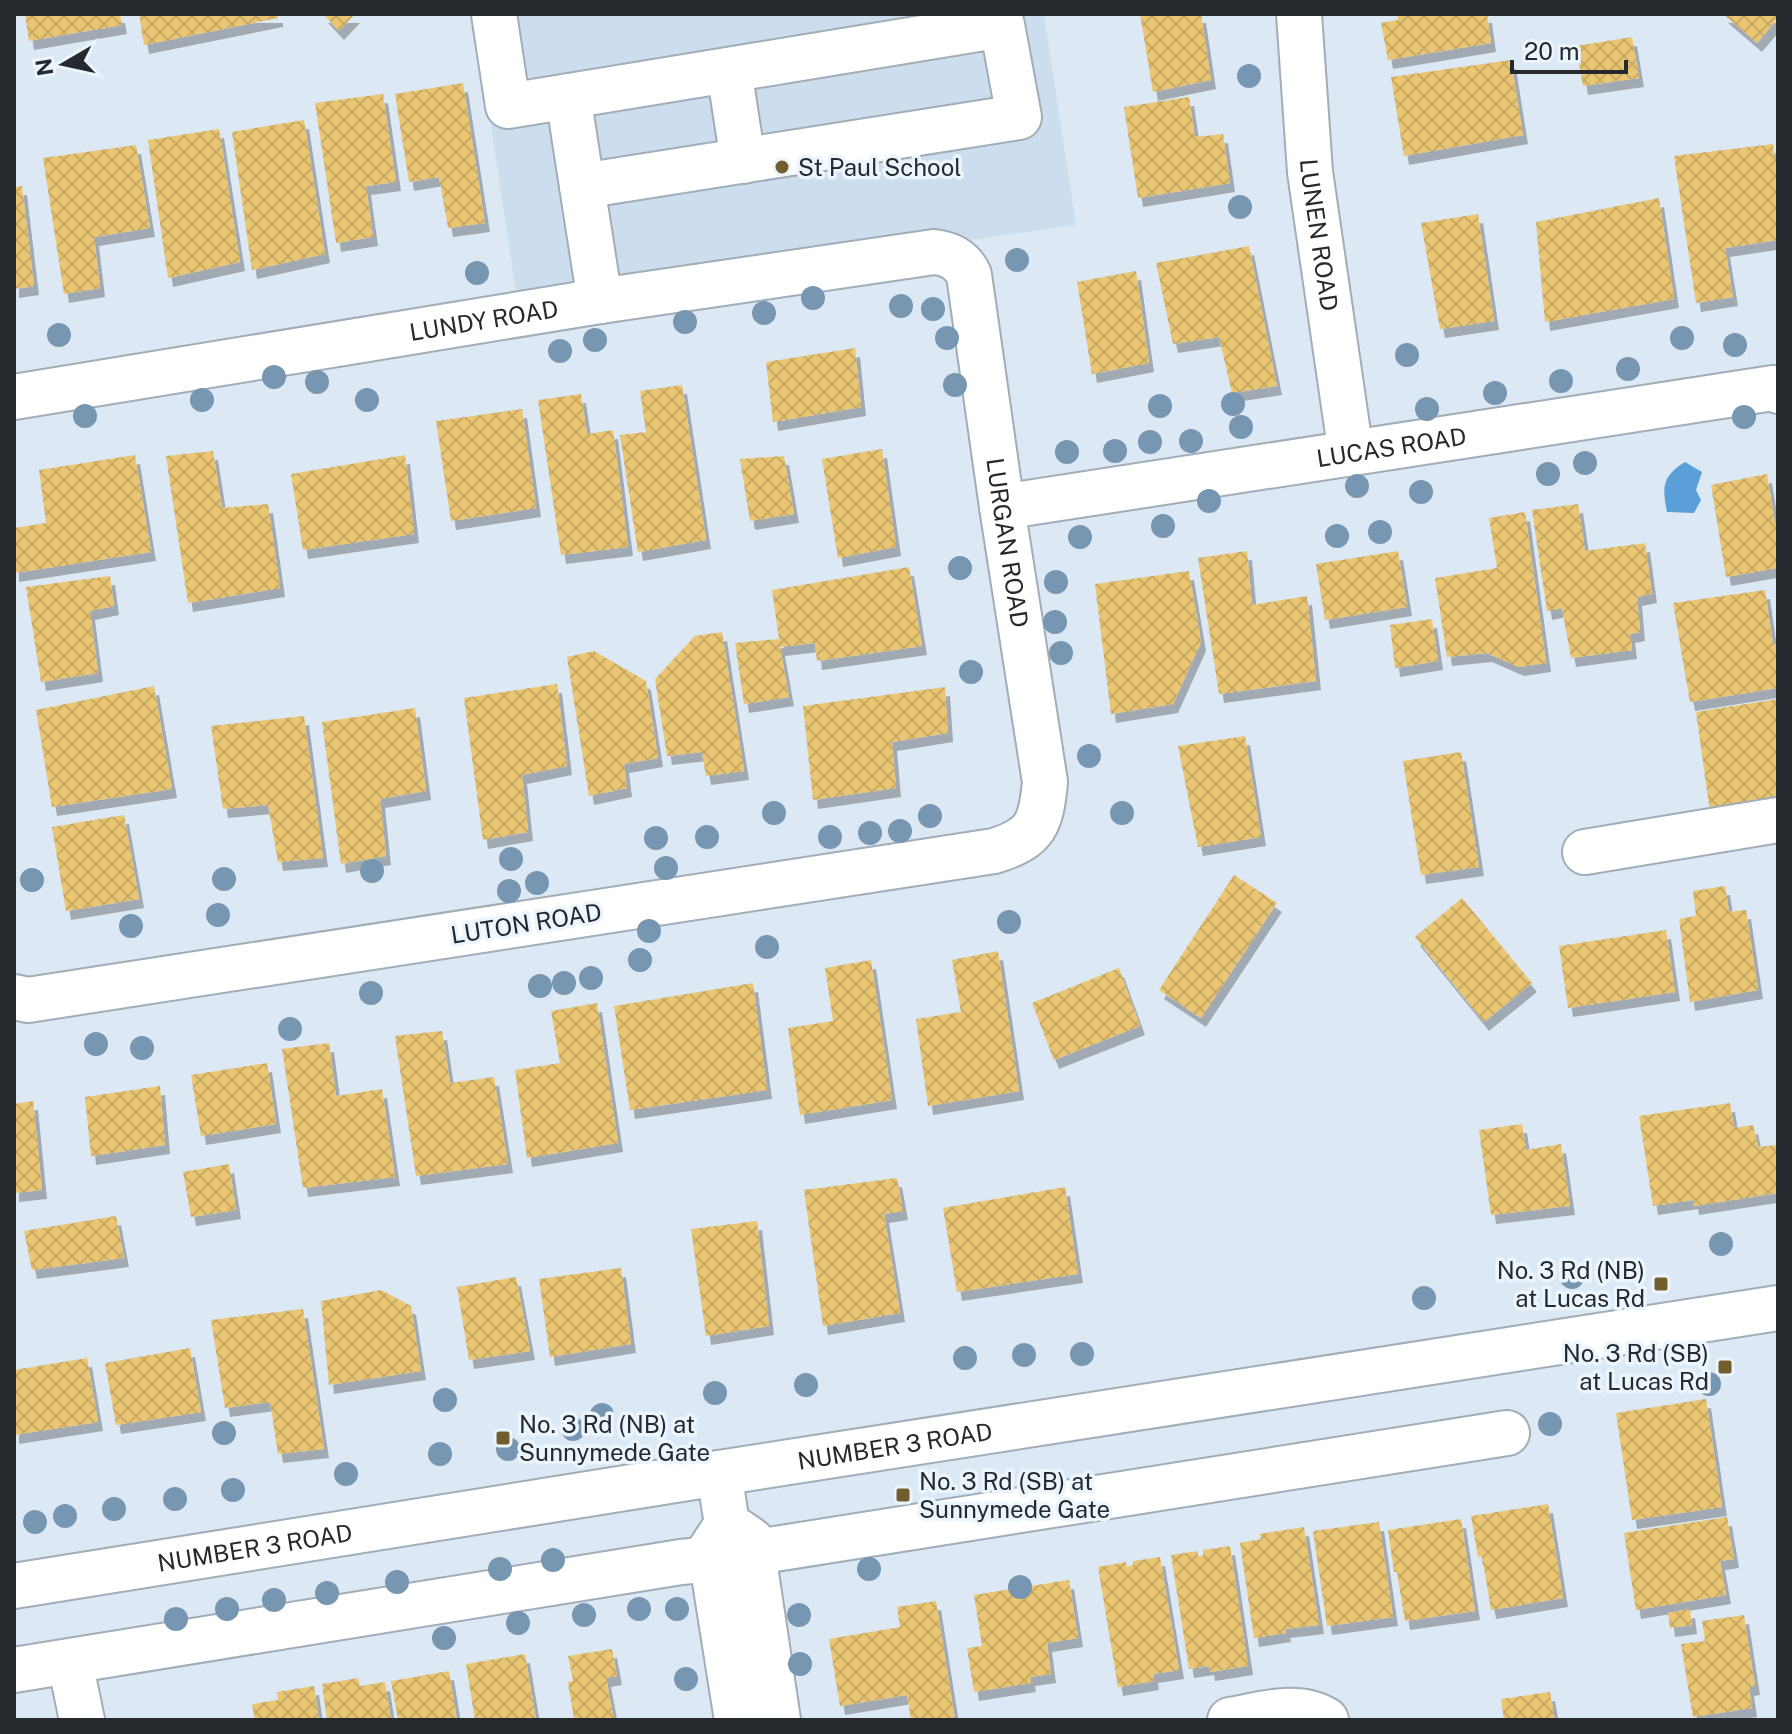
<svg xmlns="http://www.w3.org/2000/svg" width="1792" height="1734" font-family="'Public Sans',sans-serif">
  <defs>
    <pattern id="building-cross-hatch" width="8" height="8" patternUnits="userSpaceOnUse" patternTransform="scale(2)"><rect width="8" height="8" fill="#eac673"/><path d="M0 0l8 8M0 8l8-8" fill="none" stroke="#c9aa64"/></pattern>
    <filter id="shadow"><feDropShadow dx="5" dy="9" stdDeviation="0" flood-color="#0004"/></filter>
  </defs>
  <rect width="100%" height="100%" fill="#dce8f3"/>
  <path fill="#ccdeee" d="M474 14H1044L1076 225 518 305Z"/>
  <path fill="#5a9fd8" d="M1685 462 1702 472 1696 490 1701 500 1694 513 1667 512C1662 487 1662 476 1685 462Z"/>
  <path fill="url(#building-cross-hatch)" filter="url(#shadow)" d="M25 14H120L122 25 29 41Z
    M139 14H278V18L144 45Z
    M323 14H355L339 31Z
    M1140 14H1201L1211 80 1153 92Z
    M1397 14H1487L1491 43 1388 60 1381 23 1398 20Z
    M1723 14H1778V18L1757 43Z
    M1632 37 1639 78 1583 86 1576 46Z
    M1511 60 1523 135 1404 156 1391 77Z
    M463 83 485 223 448 228 439 177 409 182 395 94Z
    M383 94 396 182 366 186 373 237 336 243 315 103Z
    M1189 97 1195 137 1223 134 1230 183 1138 198 1124 107Z
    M304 120 325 254 252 270 232 132Z
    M219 129 240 262 168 278 148 140Z
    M1773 144 1778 186V240L1725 248 1733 297 1696 303 1674 156Z
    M136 145 150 228 94 237 100 288 64 294 43 158Z
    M22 186 34 286 14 289V187Z
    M1659 198 1674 299 1545 322 1536 222Z
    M1478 214 1494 321 1440 329 1421 223Z
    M1249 246 1277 386 1232 393 1219 337 1173 344 1156 263Z
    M1136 271 1149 363 1092 374 1077 282Z
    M855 348 861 407 773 422 766 362Z
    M682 385 706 540 638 552 620 435 646 432 640 391Z
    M581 394 587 434 613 430 628 547 561 555 538 400Z
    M522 409 536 508 451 521 436 421Z
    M882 449 896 547 838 558 822 459Z
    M213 451 222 508 268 504 280 588 188 603 166 456Z
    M135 455 151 552 14 573V528L46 523 39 470Z
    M405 455 414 534 303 550 291 474Z
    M784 456 794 514 750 521 740 459Z
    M1767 474 1775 523H1778V568L1726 577 1711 485Z
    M1578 504 1585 551 1645 543 1652 594 1637 597 1640 632 1630 634 1632 650 1571 658 1562 608 1547 611 1532 510Z
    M1525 512 1546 663 1519 667 1487 653 1447 657 1435 578 1497 568 1489 518Z
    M1247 551 1252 605 1307 596 1316 681 1219 694 1198 558Z
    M1398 551 1407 607 1325 620 1316 564Z
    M909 567 922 646 817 661 815 643 780 647 789 697 744 704 735 643 779 639 772 590Z
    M1189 571 1201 642 1173 704 1111 714 1095 584Z
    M110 576 114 606 90 611 98 673 41 682 26 587Z
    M1765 590 1773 645 1778 644V688L1690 702 1673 603Z
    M1432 619 1438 661 1395 668 1390 625Z
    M722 632 744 771 706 776 702 752 667 756 655 679 695 636Z
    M594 651 646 681 658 758 624 764 627 788 589 796 567 657Z
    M557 684 567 766 522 775 528 832 483 840 464 698Z
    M154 686 172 789 52 807 36 710Z
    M945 687 948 733 892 742 896 788 813 800 803 706Z
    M1778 699V800L1710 812 1696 712Z
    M415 708 426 791 380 799 386 856 341 864 322 722Z
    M304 716 323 858 278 862 268 805 223 809 211 726Z
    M1245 736 1261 837 1198 847 1178 746Z
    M1461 752 1479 867 1421 875 1403 761Z
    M124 815 139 899 66 911 52 827Z
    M1234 875 1277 903 1201 1018 1159 990Z
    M1725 886 1729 912 1746 910 1758 990 1690 1002 1679 919 1696 916 1693 891Z
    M1462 898 1532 983 1484 1022 1415 937Z
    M1666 930 1675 992 1568 1008 1559 946Z
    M998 951 1019 1091 928 1106 916 1019 961 1012 952 960Z
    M871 960 892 1100 800 1115 788 1028 833 1021 825 968Z
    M1119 968 1140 1026 1054 1060 1032 1003Z
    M753 983 767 1090 630 1110 614 1006Z
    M597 1003 618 1143 527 1158 515 1070 560 1063 551 1011Z
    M442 1031 450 1083 494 1077 508 1164 416 1176 395 1036Z
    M329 1043 336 1096 382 1089 395 1177 303 1188 282 1049Z
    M267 1063 276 1124 201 1136 191 1075Z
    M160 1086 165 1145 91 1156 85 1097Z
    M33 1101 42 1190 14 1193V1104Z
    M1730 1103 1734 1128 1753 1125 1758 1147 1776 1145 1778 1160V1193L1694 1206 1693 1200 1653 1206 1639 1116Z
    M1522 1124 1526 1150 1561 1144 1570 1206 1491 1215 1479 1130Z
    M229 1164 236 1210 191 1217 183 1172Z
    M897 1178 903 1211 884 1214 900 1313 823 1326 804 1190Z
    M1065 1187 1078 1274 957 1292 943 1208Z
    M116 1216 124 1258 32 1270 24 1231Z
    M757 1221 769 1326 706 1336 691 1229Z
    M621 1268 631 1344 550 1357 539 1279Z
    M516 1277 530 1351 469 1360 457 1287Z
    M381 1290 411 1306 421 1371 329 1385 321 1301Z
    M303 1309 324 1449 278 1454 270 1402 225 1408 211 1320Z
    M190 1348 201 1412 116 1425 105 1363Z
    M87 1358 98 1422 14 1435V1370Z
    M1706 1399 1722 1507 1632 1520 1616 1413Z
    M1548 1504 1563 1598 1491 1610 1482 1556 1478 1557 1471 1516Z
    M1727 1517 1734 1559 1720 1561 1726 1595 1636 1610 1624 1533Z
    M1461 1519 1475 1611 1405 1621 1397 1572H1394L1388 1530Z
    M1379 1522 1393 1617 1327 1626 1313 1531Z
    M1304 1527 1319 1625 1285 1629 1286 1633 1254 1638 1240 1543 1261 1539 1260 1534Z
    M1230 1546 1248 1666 1210 1672 1209 1666 1189 1669 1171 1555 1198 1551V1556H1203V1550Z
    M1160 1557 1179 1670 1153 1674 1154 1681 1118 1687 1098 1567 1126 1562 1127 1567 1133 1565V1561Z
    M1069 1580 1078 1638 1047 1643 1051 1674 1030 1677 1031 1683 974 1692 967 1648 982 1646 974 1595Z
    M936 1601 955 1720H911L907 1695 840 1706 829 1639 900 1627 897 1607Z
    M1690 1609 1692 1625 1670 1628 1668 1613Z
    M1744 1615 1755 1686 1749 1687 1752 1708 1693 1717 1681 1644 1705 1641 1702 1621Z
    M612 1649 617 1676 606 1678 614 1720H574L568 1682 573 1681 568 1656Z
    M525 1654 536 1720H475L466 1664Z
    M449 1671 457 1720H398L391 1681Z
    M358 1678 360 1686 385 1682 391 1720H327L322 1684Z
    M314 1686 319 1720H255L252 1704 278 1700 277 1692Z
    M1550 1692 1555 1720H1504L1501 1699Z"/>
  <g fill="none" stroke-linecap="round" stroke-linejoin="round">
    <g stroke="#a1adb7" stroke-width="48">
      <g id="minor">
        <path d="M494 14 508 106C673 79 837 52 1002 25L1019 117 582 186 568 96"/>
        <path id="s1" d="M1299 14 1310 172 1351 454"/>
        <path d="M729 70 743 161"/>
        <path d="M582 186 600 301"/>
        <path id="s2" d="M14 397 600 301 934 252C951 254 962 260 969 275L1002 507 1045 782C1041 824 1036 838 994 851L28 1000 14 997"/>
        <path id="s3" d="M1002 507 1773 388 1778 391"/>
        <path d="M1585 852 1778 820"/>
        <path d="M719 1473 727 1524 710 1550 737 1720"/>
        <path d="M738 1531 751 1540 778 1720"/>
        <path d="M70 1662 82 1720"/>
        <path d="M14 1670 681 1562 712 1559 1507 1433"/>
        <path d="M1230 1720C1260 1715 1298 1702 1326 1720"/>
      </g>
    </g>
    <g stroke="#a1adb7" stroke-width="48">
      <g id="major">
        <path id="s4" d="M14 1586 719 1473 1778 1308"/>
      </g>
    </g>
    <use href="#minor" stroke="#fff" stroke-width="44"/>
    <use href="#major" stroke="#fff" stroke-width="44"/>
  </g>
  <g fill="#7696b1">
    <circle cx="1249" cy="76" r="12"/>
    <circle cx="1240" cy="207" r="12"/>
    <circle cx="1017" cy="260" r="12"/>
    <circle cx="477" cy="273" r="12"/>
    <circle cx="813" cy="298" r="12"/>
    <circle cx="901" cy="306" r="12"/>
    <circle cx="933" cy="309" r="12"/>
    <circle cx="764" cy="313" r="12"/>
    <circle cx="685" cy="322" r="12"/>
    <circle cx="59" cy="335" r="12"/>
    <circle cx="947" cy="338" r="12"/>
    <circle cx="1682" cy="338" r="12"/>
    <circle cx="595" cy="340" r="12"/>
    <circle cx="1735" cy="345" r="12"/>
    <circle cx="560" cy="351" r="12"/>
    <circle cx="1407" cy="355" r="12"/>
    <circle cx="1628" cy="369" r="12"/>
    <circle cx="274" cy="377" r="12"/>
    <circle cx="1561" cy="381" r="12"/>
    <circle cx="317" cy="382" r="12"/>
    <circle cx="955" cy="385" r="12"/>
    <circle cx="1495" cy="393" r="12"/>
    <circle cx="202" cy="400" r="12"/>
    <circle cx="367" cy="400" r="12"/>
    <circle cx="1233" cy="404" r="12"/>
    <circle cx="1160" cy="406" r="12"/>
    <circle cx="1427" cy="409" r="12"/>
    <circle cx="85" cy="416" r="12"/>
    <circle cx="1744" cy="417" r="12"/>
    <circle cx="1241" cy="427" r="12"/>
    <circle cx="1191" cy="441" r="12"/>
    <circle cx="1150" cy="442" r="12"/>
    <circle cx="1115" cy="451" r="12"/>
    <circle cx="1067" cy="452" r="12"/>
    <circle cx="1585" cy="463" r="12"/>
    <circle cx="1548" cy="474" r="12"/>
    <circle cx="1357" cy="486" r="12"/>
    <circle cx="1421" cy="492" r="12"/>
    <circle cx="1209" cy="501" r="12"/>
    <circle cx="1163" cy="526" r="12"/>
    <circle cx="1380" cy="532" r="12"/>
    <circle cx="1337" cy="536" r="12"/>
    <circle cx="1080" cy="537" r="12"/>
    <circle cx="960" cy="568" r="12"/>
    <circle cx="1056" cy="582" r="12"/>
    <circle cx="1055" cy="622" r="12"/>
    <circle cx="1061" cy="653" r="12"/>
    <circle cx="971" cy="672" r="12"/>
    <circle cx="1089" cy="756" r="12"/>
    <circle cx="774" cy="813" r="12"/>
    <circle cx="1122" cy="813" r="12"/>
    <circle cx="930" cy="816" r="12"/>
    <circle cx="900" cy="831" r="12"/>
    <circle cx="870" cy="833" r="12"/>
    <circle cx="707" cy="837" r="12"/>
    <circle cx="830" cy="837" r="12"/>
    <circle cx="656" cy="838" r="12"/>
    <circle cx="511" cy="859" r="12"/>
    <circle cx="666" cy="868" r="12"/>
    <circle cx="372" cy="871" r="12"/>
    <circle cx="224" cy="879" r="12"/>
    <circle cx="32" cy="880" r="12"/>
    <circle cx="537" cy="883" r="12"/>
    <circle cx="509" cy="891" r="12"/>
    <circle cx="218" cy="915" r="12"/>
    <circle cx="1009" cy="922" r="12"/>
    <circle cx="131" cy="926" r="12"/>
    <circle cx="649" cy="931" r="12"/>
    <circle cx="767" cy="947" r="12"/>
    <circle cx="640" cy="960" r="12"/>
    <circle cx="591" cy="978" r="12"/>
    <circle cx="564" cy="983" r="12"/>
    <circle cx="540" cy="986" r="12"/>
    <circle cx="371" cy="993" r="12"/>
    <circle cx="290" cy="1029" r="12"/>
    <circle cx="96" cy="1044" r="12"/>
    <circle cx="142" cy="1048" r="12"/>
    <circle cx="1721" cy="1244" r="12"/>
    <circle cx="1572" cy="1277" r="12"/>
    <circle cx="1424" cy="1298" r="12"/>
    <circle cx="1082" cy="1354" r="12"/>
    <circle cx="1024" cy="1355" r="12"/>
    <circle cx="965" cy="1358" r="12"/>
    <circle cx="1709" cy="1384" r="12"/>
    <circle cx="806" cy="1385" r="12"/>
    <circle cx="715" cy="1393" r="12"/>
    <circle cx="445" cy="1400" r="12"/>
    <circle cx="602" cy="1415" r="12"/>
    <circle cx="1550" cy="1424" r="12"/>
    <circle cx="573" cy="1429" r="12"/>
    <circle cx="224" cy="1433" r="12"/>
    <circle cx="508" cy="1449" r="12"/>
    <circle cx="440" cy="1454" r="12"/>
    <circle cx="346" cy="1474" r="12"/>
    <circle cx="233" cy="1490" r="12"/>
    <circle cx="175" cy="1499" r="12"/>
    <circle cx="114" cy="1509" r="12"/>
    <circle cx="65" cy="1516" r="12"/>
    <circle cx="35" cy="1522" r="12"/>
    <circle cx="553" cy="1560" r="12"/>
    <circle cx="500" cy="1569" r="12"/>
    <circle cx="869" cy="1569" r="12"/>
    <circle cx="397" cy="1582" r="12"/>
    <circle cx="1020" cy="1587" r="12"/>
    <circle cx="327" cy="1593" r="12"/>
    <circle cx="274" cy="1600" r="12"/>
    <circle cx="227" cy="1609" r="12"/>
    <circle cx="639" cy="1609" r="12"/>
    <circle cx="677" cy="1609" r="12"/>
    <circle cx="584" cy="1615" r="12"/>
    <circle cx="799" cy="1615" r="12"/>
    <circle cx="176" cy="1619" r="12"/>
    <circle cx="518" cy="1623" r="12"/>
    <circle cx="444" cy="1638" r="12"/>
    <circle cx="800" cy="1664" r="12"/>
    <circle cx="686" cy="1679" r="12"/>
  </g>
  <g fill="#725d2c" stroke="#ebf5fe" stroke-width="3">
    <circle cx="782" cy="167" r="8"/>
    <rect x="1653" y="1276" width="16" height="16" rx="4"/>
    <rect x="1717" y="1359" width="16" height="16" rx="4"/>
    <rect x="495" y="1430" width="16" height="16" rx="4"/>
    <rect x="895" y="1487" width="16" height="16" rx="4"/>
  </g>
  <g text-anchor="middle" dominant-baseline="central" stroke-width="7" stroke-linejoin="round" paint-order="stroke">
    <g font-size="24" fill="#262a2f" stroke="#ebf5fe" text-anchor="start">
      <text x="798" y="167">St Paul School</text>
      <text x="1645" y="1270" text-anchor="end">No. 3 Rd (NB)<tspan x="1645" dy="28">at Lucas Rd</tspan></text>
      <text x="1709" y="1353" text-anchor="end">No. 3 Rd (SB)<tspan x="1709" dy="28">at Lucas Rd</tspan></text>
      <text x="519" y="1424">No. 3 Rd (NB) at<tspan x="519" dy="28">Sunnymede Gate</tspan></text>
      <text x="919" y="1481">No. 3 Rd (SB) at<tspan x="919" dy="28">Sunnymede Gate</tspan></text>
    </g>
    <g font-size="24" fill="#262a2f" stroke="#ebf5fe">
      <text stroke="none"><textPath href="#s1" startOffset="222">LUNEN ROAD</textPath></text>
      <text stroke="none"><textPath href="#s2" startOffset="476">LUNDY ROAD</textPath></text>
      <text stroke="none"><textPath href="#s3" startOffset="394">LUCAS ROAD</textPath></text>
      <text stroke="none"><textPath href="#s2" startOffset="1246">LURGAN ROAD</textPath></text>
      <text transform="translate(526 923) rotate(-9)">LUTON ROAD</text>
      <text stroke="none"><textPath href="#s4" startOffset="892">NUMBER 3 ROAD</textPath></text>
      <text stroke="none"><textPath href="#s4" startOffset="244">NUMBER 3 ROAD</textPath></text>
    </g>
  </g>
  <rect width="1792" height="1734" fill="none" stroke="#262a2f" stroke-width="32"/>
  <g transform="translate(64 64) rotate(261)" stroke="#ebf5fe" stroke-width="6" paint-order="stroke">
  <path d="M0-6L14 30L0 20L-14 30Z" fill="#262a2f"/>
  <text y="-12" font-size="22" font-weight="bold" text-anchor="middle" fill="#262a2f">N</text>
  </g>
  <path d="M1512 60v12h114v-12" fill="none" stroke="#262a2f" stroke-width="4"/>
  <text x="1524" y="60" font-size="24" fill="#262a2f" stroke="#ebf5fe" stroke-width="6" paint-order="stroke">20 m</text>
</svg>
